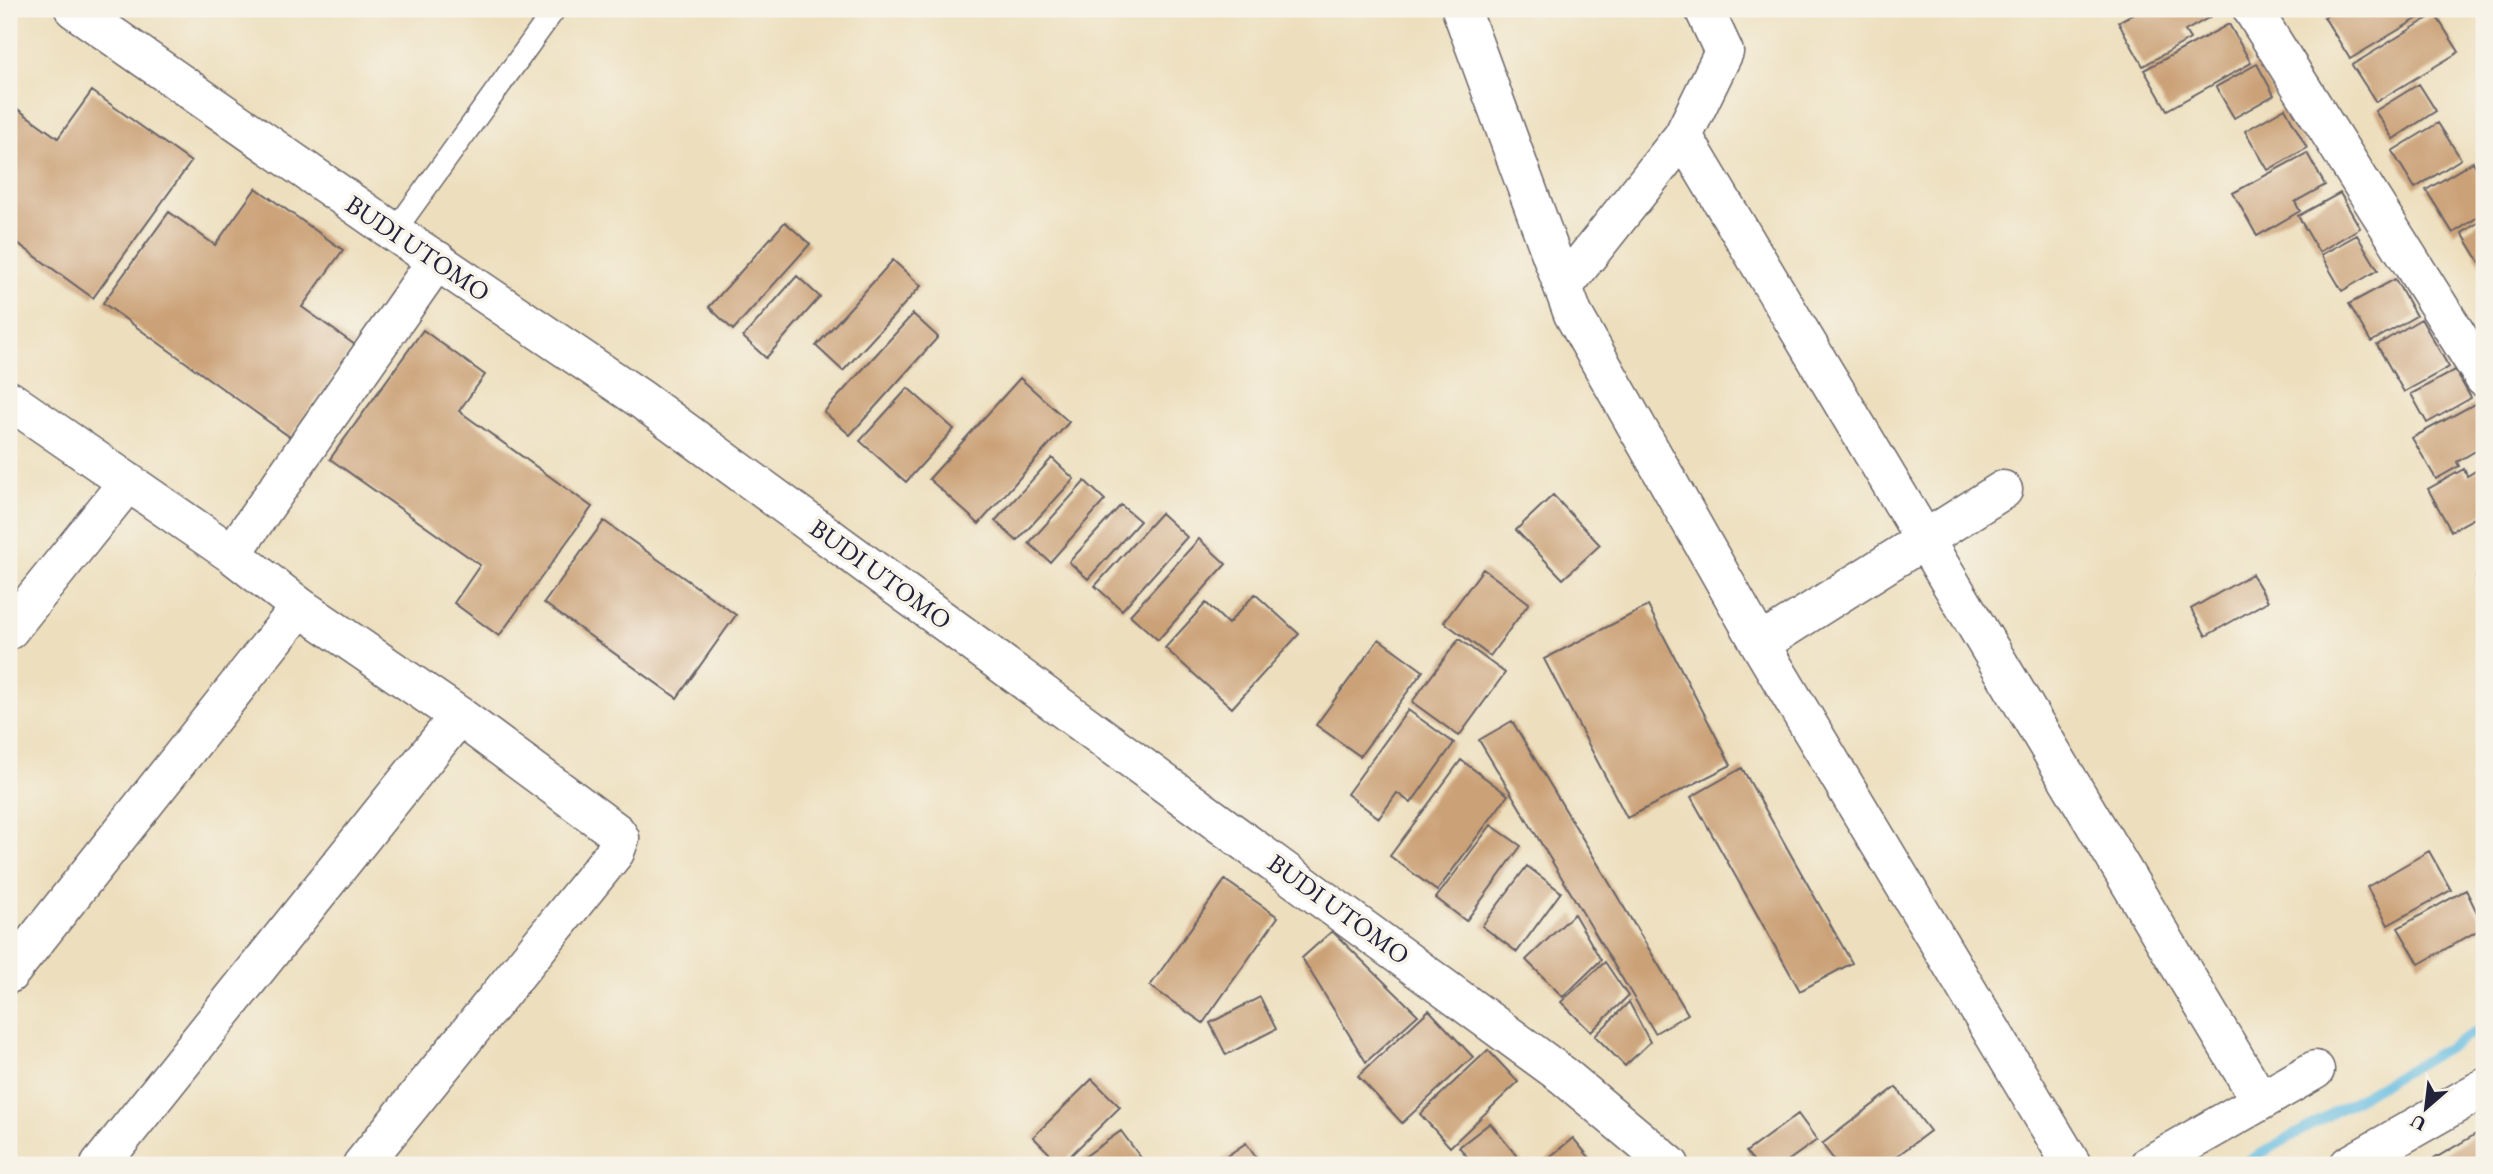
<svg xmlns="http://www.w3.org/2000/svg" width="2493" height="1174" font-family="'EB Garamond',serif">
  <rect width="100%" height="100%" fill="#f7f3e8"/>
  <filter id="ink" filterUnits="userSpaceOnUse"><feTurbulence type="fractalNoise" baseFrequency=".0143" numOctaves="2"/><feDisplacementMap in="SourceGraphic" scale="14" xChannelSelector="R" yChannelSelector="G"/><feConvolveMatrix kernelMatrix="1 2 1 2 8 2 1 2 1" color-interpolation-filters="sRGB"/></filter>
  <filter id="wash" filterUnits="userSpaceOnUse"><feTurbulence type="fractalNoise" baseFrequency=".00686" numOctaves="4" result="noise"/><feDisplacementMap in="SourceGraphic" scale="28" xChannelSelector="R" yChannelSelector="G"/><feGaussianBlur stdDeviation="1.57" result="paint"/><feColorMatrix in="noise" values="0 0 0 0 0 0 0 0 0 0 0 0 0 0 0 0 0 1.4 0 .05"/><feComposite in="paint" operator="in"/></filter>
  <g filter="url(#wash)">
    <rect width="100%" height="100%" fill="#eddfbd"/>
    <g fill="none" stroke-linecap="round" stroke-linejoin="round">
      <path stroke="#65bce2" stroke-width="10" d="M2241 1165 2484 1027"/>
    </g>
    <g id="blocks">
      <path fill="#cba177" d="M2142 9H2215L2217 13 2185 31 2190 39 2143 66 2118 22Z
        M2337 9H2422L2425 14 2350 59 2324 17Z
        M2435 14 2459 52 2376 102 2352 65Z
        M2229 24 2251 63 2167 110 2144 70Z
        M2257 64 2274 95 2234 118 2216 87Z
        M2419 84 2436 111 2393 139 2375 111Z
        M92 91 191 162 93 298 9 237V103L58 138Z
        M2285 108 2307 148 2268 170 2245 131Z
        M2438 123 2461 159 2415 188 2392 151Z
        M2307 153 2325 185 2295 202 2300 211 2257 236 2233 193Z
        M2473 162 2484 181V213L2453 233 2426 190Z
        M256 188 343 250 302 307 355 345 290 437 103 303 169 212 215 245Z
        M2340 193 2360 228 2319 252 2298 216Z
        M2484 219V269L2462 233Z
        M785 222 810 244 733 330 709 307Z
        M2357 235 2378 270 2342 291 2321 255Z
        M893 260 921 286 843 371 816 346Z
        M797 276 820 297 766 358 743 337Z
        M2395 279 2416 316 2371 342 2349 304Z
        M913 314 938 337 850 435 824 412Z
        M2421 319 2449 367 2404 392 2377 345Z
        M423 330 485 375 459 411 592 507 499 636 454 603 480 565 330 459Z
        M2455 370 2471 398 2427 423 2411 394Z
        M1020 378 1069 422 979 524 929 479Z
        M908 388 954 429 906 482 860 441Z
        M2476 403 2484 418V446L2457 462 2459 466 2436 479 2412 438Z
        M1052 458 1074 479 1017 541 995 521Z
        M2484 466V513L2451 531 2428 489 2464 469 2467 476Z
        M1085 481 1105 500 1050 562 1029 543Z
        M1553 495 1600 545 1563 579 1516 530Z
        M1121 505 1140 521 1088 579 1069 562Z
        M1161 513 1187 537 1122 610 1095 586Z
        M604 521 736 615 677 698 544 603Z
        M1199 539 1226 564 1158 640 1130 615Z
        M1483 569 1529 603 1490 656 1444 622Z
        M2484 573V592L2476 577Z
        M2252 574 2268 601 2206 636 2191 609Z
        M1255 594 1299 634 1232 708 1165 648 1206 603 1228 624Z
        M1648 606 1731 765 1627 818 1544 659Z
        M1379 639 1423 671 1360 756 1316 725Z
        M1459 639 1505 673 1459 736 1412 702Z
        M1408 710 1454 743 1411 803 1397 793 1379 818 1347 794Z
        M1512 721 1688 1014 1655 1033 1479 740Z
        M1461 760 1508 795 1437 891 1390 856Z
        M1742 768 1852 963 1800 991 1691 797Z
        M1491 825 1521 846 1466 921 1436 898Z
        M2429 851 2451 890 2388 925 2367 887Z
        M1527 866 1561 892 1517 952 1482 926Z
        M1225 880 1278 917 1203 1023 1150 986Z
        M2466 890 2484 927 2419 964 2398 928Z
        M1574 914 1601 960 1563 997 1526 960Z
        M1332 931 1418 1015 1366 1062 1302 958Z
        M1605 962 1628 996 1591 1032 1561 1002Z
        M1260 997 1276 1029 1226 1055 1210 1023Z
        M1629 1002 1650 1042 1625 1066 1595 1036Z
        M1429 1010 1473 1057 1402 1123 1358 1076Z
        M1488 1050 1518 1082 1450 1147 1420 1114Z
        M1092 1079 1120 1107 1061 1165 1033 1137Z
        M1896 1087 1930 1131 1885 1165H1838L1822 1144Z
        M1798 1114 1817 1140 1782 1165H1757L1746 1152Z
        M1490 1123 1524 1165H1474L1459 1147Z
        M1121 1131 1144 1162 1141 1165H1073Z
        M2481 1131 2484 1136V1165H2437L2434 1159Z
        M1573 1138 1594 1163 1591 1165H1540Z
        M1246 1143 1261 1165H1214Z"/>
    </g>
  </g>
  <g filter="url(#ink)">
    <use href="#blocks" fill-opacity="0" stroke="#696468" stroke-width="2"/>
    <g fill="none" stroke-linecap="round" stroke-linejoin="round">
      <g stroke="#696468" stroke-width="24">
        <path id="service" d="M394 232 555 9"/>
      </g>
      <g stroke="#696468" stroke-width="41">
        <path id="minor" d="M1461 9 1573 314 1760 644 2072 1165
          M2252 9 2484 378
          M1683 136 2260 1100
          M1563 287 1683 136 1724 52 1704 9
          M9 400 232 554
          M9 630 128 482
          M1760 644 2003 490
          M9 974 300 607
          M100 1165 459 716
          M362 1165 615 852 620 838 616 832 459 716 300 607 232 554 437 260
          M2149 1165 2315 1070
          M2349 1165 2484 1088"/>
      </g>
      <g stroke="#696468" stroke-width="41">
        <path id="tertiary" d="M74 9 394 232 642 400 1564 1076 1670 1165"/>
      </g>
      <use href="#service" stroke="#fff" stroke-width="21"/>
      <use href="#minor" stroke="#fff" stroke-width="38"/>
      <use href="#tertiary" stroke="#fff" stroke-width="38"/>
    </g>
  </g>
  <g text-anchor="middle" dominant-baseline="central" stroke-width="7" stroke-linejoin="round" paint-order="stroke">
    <g font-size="26" fill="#22223b" stroke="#f7f3e8">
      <text transform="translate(418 248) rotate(34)">BUDI UTOMO</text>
      <text transform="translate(881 574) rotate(36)">BUDI UTOMO</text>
      <text transform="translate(1339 909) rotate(36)">BUDI UTOMO</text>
    </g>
  </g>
  <rect width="2493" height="1174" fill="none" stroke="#f7f3e8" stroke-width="35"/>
  <g transform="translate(2426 1108) rotate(208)" stroke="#f7f3e8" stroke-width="5" paint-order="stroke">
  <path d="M0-5L12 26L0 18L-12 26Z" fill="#22223b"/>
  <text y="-10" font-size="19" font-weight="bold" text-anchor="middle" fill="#22223b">U</text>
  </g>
</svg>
